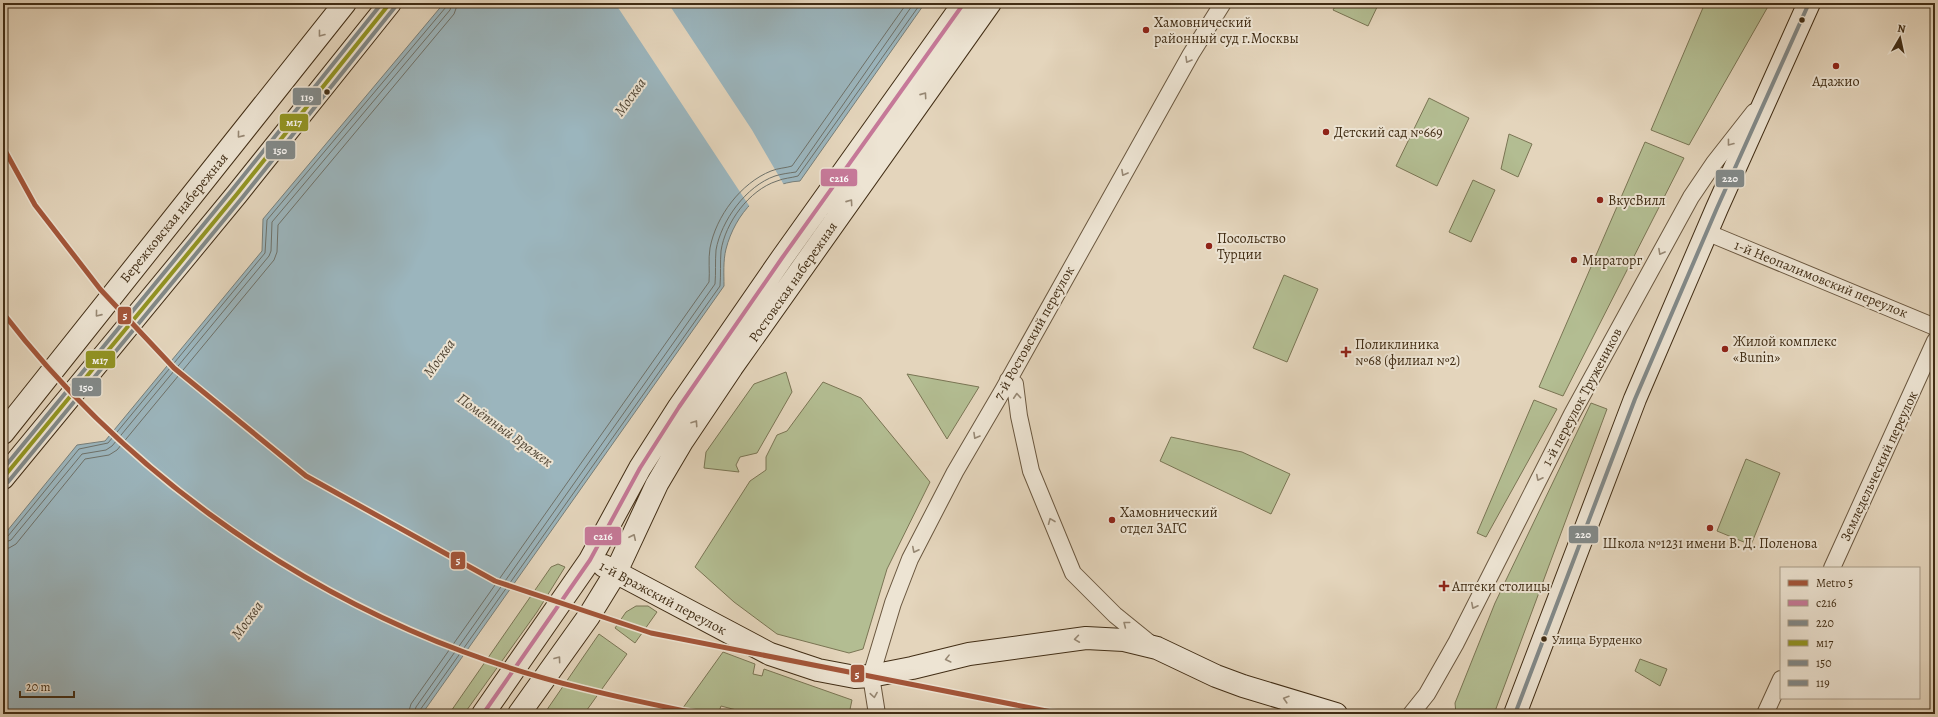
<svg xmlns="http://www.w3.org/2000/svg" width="1938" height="717" font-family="Alegreya,serif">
  <rect width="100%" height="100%" fill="#e4d5bc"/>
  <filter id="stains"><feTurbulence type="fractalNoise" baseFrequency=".005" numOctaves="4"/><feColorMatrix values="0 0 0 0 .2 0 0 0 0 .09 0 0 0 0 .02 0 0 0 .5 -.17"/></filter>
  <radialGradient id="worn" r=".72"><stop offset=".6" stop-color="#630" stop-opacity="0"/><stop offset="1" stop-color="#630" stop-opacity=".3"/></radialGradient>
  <path fill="#b3bd92" stroke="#7a7554" d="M1337 3H1379L1368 26 1333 10Z
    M1705 3H1770L1689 145 1651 130Z
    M1429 98 1469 118 1437 186 1396 166Z
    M1509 134 1532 144 1518 177 1501 169Z
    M1645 142 1684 158 1563 396 1539 387Z
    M1473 180 1495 190 1471 242 1449 232Z
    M1284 275 1318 289 1287 362 1253 348Z
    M786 372 792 392 757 453 740 457 736 465 739 472 704 468 706 452 754 384Z
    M907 374 979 387 947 439Z
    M823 382 861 398 930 482 887 569 863 649 849 653 777 634 734 602 695 567 750 481 766 470V457L777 435 787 431Z
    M1534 400 1557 409 1486 537 1477 533Z
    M1591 403 1607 409 1494 714H1456L1455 703 1495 603Z
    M1171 437 1242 452 1290 474 1271 514 1160 461Z
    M1746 459 1780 473 1751 545 1717 531Z
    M558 564 565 567 537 612 464 714H449L551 567Z
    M636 606H648L657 612 635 643 615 628 626 612Z
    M599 634 627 654 584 714H544Z
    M723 652 755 664 753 674 762 676 764 669 852 700 849 714H744V712L721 706 718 714H694L680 712Z
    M1640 659 1667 669 1660 686 1635 671Z"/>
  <path fill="#9bb5bd" stroke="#777f7a" d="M444 3H925L800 181C762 183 735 214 726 249 723 261 724 274 724 286L422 714H3V536L77 445 105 441 262 251 263 219Z"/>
  <path fill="#e4d5bc" d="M615 3H668L752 130 784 185 766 193 750 207Z"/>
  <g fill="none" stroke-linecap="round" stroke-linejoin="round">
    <path stroke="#6e7169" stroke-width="1" d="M3 538 8 536 79 449 108 443 265 253 267 220 446 7 447 3
      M3 543 11 540 82 454 106 450 112 446 269 256 271 251 272 222 450 10 452 3
      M3 549 9 548 16 544 85 459 109 455 117 450 274 260 277 252 278 225 454 14 458 3
      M408 714 411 704 709 282C710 271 708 260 710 248 716 216 741 183 771 171 778 168 786 168 792 166L907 3
      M414 714 416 707 715 284C716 273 715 262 716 250 721 221 746 186 775 176 781 174 789 173 796 172L914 3
      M419 714 420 710 720 286C721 274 720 263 721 251 725 223 749 190 777 181 784 178 791 178 798 176L921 3"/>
    <g stroke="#6a573f" stroke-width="18">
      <path id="street" d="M1706 232 1935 327
        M1008 380 1015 384 1019 416 1031 471 1073 573 1115 615 1152 645
        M1832 568 1935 341
        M877 714 871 676 893 603 910 559 955 472 1003 390 1191 54 1223 3
        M1411 714 1427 694 1456 643 1572 414 1691 197 1714 163 1754 112
        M1765 714 1781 679"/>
    </g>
    <g stroke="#412d15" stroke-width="24">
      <path id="secondary" d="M3 433 345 3
        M3 478 237 194 390 3
        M604 566 770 654 818 670 855 677 871 676 912 668 969 654 1086 638 1124 640 1157 648 1216 676 1243 686 1336 714
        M483 714 590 560 640 468 679 407 782 258 964 3
        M519 714 589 616 616 572 657 484 683 440 732 367 990 3
        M1515 714 1635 399 1717 208 1809 3"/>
    </g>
    <use href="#street" stroke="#ede4d3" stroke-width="16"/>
    <use href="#secondary" stroke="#ede4d3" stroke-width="22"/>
    <g stroke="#ede4d3" stroke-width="7">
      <path id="bus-1" d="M483 714 590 560 640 468 679 407 782 258 964 3"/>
    </g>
    <g stroke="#ede4d3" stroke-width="7">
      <path id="bus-2" d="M1515 714 1635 399 1717 208 1809 3"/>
    </g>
    <g stroke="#ede4d3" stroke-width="7">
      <path id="bus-3" d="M3 478 237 194 390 3"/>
    </g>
    <g stroke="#ede4d3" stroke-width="7">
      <path id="bus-4" d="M8 482 242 198 395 7"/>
    </g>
    <g stroke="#ede4d3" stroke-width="7">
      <path id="bus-5" d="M3 469 232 190 382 3"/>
    </g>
    <use href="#bus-1" stroke="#c67999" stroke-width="4"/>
    <use href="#bus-2" stroke="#828a8a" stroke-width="4"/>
    <use href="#bus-3" stroke="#929522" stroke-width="4"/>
    <use href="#bus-4" stroke="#828a8a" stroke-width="4"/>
    <use href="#bus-5" stroke="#828a8a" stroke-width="4"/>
    <g stroke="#ede4d3" stroke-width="8">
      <path id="metro-1" d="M3 147 35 205 100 289 174 368 306 476 495 581 651 633 1062 714
        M3 313C120 465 284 585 464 652 541 681 620 698 700 714"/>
    </g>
    <use href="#metro-1" stroke="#a35539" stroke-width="5"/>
  </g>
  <defs><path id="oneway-chevron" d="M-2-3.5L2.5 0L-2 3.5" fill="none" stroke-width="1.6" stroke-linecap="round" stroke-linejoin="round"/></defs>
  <g stroke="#978874">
    <use href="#oneway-chevron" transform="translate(321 34) rotate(128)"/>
    <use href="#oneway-chevron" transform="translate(1188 60) rotate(120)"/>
    <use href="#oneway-chevron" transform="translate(924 95) rotate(-55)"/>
    <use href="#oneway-chevron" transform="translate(240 135) rotate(129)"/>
    <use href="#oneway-chevron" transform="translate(1730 143) rotate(128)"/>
    <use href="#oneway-chevron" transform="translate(1124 173) rotate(119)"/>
    <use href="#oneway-chevron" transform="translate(850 202) rotate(-55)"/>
    <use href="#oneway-chevron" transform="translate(1661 252) rotate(119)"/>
    <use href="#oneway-chevron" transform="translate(98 314) rotate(129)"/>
    <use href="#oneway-chevron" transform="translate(1017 396) rotate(-94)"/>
    <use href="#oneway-chevron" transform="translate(695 423) rotate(-56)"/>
    <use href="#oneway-chevron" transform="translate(976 436) rotate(120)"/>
    <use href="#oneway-chevron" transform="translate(1539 478) rotate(117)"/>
    <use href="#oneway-chevron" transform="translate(1051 521) rotate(-112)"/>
    <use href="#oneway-chevron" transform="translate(633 537) rotate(-65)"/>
    <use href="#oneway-chevron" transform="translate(915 550) rotate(117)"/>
    <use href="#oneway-chevron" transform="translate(1474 606) rotate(117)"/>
    <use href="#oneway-chevron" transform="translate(1126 624) rotate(-142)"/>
    <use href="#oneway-chevron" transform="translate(1077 639) rotate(172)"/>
    <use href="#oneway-chevron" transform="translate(558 659) rotate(-54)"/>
    <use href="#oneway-chevron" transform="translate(948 659) rotate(166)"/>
    <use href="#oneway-chevron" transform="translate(874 695) rotate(81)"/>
    <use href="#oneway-chevron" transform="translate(1286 699) rotate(-163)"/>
  </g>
  <g fill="#412d15" stroke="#ede4d3" stroke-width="1.5">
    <circle cx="1802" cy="20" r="3.5"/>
    <circle cx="327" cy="92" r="3.5"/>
    <circle cx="1544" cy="639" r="3.5"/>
  </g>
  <g fill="#8f2418" stroke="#ede4d3" stroke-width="1.5">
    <circle cx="1146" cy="30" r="4"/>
    <circle cx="1836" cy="66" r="4"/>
    <circle cx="1326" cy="132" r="4"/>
    <circle cx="1600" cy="200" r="4"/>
    <circle cx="1209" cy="246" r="4"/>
    <circle cx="1574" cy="260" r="4"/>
    <circle cx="1725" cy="349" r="4"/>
    <path d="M1344 346h4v4h4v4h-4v4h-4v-4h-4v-4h4z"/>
    <circle cx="1112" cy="520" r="4"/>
    <circle cx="1710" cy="528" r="4"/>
    <path d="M1442 580h4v4h4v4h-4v4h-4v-4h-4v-4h4z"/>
  </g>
  <g text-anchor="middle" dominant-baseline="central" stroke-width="4" stroke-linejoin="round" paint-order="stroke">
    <g font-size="13" fill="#412d15" stroke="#ede4d3" text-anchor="start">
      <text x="1552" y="639">Улица Бурденко</text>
    </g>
    <g font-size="14" fill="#412d15" stroke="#ede4d3" text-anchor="start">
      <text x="1154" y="22">Хамовнический<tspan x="1154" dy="16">районный суд г.Москвы</tspan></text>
      <text x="1836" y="81" text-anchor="middle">Адажио</text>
      <text x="1334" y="132">Детский сад №669</text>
      <text x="1608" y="200">ВкусВилл</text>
      <text x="1217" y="238">Посольство<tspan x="1217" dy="16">Турции</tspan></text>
      <text x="1582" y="260">Мираторг</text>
      <text x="1733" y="341">Жилой комплекс<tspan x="1733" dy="16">«Bunin»</tspan></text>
      <text x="1355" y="344">Поликлиника<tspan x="1355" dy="16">№68 (филиал №2)</tspan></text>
      <text x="1120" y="512">Хамовнический<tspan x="1120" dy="16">отдел ЗАГС</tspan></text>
      <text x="1710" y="543" text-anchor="middle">Школа №1231 имени В. Д. Поленова</text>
      <text x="1452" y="586">Аптеки столицы</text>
    </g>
    <g font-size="14" fill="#412d15" stroke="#ede4d3">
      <text transform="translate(174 218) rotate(-51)">Бережковская набережная</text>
      <text transform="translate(1821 279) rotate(22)">1-й Неопалимовский переулок</text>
      <text transform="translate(793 282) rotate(-55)">Ростовская набережная</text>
      <text transform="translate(1034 333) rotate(-61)">7-й Ростовский переулок</text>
      <text transform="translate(1582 397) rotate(-62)">1-й переулок Тружеников</text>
      <text transform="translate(1879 466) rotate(-65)">Земледельческий переулок</text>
      <text transform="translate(663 598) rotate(28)">1-й Вражский переулок</text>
    </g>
    <g font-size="15" font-style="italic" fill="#534837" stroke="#ede4d3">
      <text transform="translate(630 97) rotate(-54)">Москва</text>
      <text transform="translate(439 358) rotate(-54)">Москва</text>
      <text transform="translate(505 430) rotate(36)">Помётный Вражек</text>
      <text transform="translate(247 620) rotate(-54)">Москва</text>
    </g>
  </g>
  <g stroke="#ede4d3" stroke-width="1.5">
    <rect x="292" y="87" width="30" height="19" rx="4" fill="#828a8a"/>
    <rect x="279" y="113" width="30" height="19" rx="4" fill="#929522"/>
    <rect x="265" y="140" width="31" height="20" rx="4" fill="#828a8a"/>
    <rect x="820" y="168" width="38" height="19" rx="4" fill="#c67999"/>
    <rect x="1715" y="169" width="30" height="19" rx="4" fill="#828a8a"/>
    <rect x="117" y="306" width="15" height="19" rx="4" fill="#a35539"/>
    <rect x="85" y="350" width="31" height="19" rx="4" fill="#929522"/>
    <rect x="71" y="377" width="31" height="20" rx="4" fill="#828a8a"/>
    <rect x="1568" y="525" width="31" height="19" rx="4" fill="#828a8a"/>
    <rect x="584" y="526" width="38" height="20" rx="4" fill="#c67999"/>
    <rect x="450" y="551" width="16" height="19" rx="4" fill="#a35539"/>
    <rect x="850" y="664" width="15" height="19" rx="4" fill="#a35539"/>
  </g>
  <g font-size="11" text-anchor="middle" font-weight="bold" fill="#fff">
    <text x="307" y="101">119</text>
    <text x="294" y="126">м17</text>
    <text x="280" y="154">150</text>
    <text x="839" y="182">с216</text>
    <text x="1730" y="182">220</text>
    <text x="125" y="319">5</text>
    <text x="100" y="364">м17</text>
    <text x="86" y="391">150</text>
    <text x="1583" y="538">220</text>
    <text x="603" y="540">с216</text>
    <text x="458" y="564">5</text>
    <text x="857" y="678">5</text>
  </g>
  <rect width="1938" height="717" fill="none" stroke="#e4d5bc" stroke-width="16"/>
  <rect x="4" y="4" width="1930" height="709" fill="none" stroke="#412d15" stroke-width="2"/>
  <rect x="8" y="8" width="1922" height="701" fill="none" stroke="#412d15"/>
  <rect x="1780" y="567" width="140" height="132" fill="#ede4d3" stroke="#a89b87"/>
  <rect x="1788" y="580" width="20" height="6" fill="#a35539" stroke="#a89b87"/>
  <text x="1816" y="587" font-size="12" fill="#412d15">Metro 5</text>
  <rect x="1788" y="600" width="20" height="6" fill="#c67999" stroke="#a89b87"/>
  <text x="1816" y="607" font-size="12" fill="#412d15">с216</text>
  <rect x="1788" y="620" width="20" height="6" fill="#828a8a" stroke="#a89b87"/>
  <text x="1816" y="627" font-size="12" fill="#412d15">220</text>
  <rect x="1788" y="640" width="20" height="6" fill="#929522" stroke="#a89b87"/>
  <text x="1816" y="647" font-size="12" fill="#412d15">м17</text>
  <rect x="1788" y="660" width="20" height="6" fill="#828a8a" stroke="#a89b87"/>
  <text x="1816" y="667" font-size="12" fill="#412d15">150</text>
  <rect x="1788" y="680" width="20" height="6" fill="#828a8a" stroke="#a89b87"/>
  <text x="1816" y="687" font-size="12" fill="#412d15">119</text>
  <g transform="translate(1900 38) rotate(9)" stroke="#ede4d3" stroke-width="3" paint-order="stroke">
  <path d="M0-3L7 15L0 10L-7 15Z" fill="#412d15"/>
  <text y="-6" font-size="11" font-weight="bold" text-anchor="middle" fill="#412d15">N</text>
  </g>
  <path d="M20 691v6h54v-6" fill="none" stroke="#412d15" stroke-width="2"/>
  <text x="26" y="691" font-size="12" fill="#412d15" stroke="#ede4d3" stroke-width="3" paint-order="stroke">20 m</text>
  <rect width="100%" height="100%" filter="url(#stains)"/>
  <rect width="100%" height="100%" fill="url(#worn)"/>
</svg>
